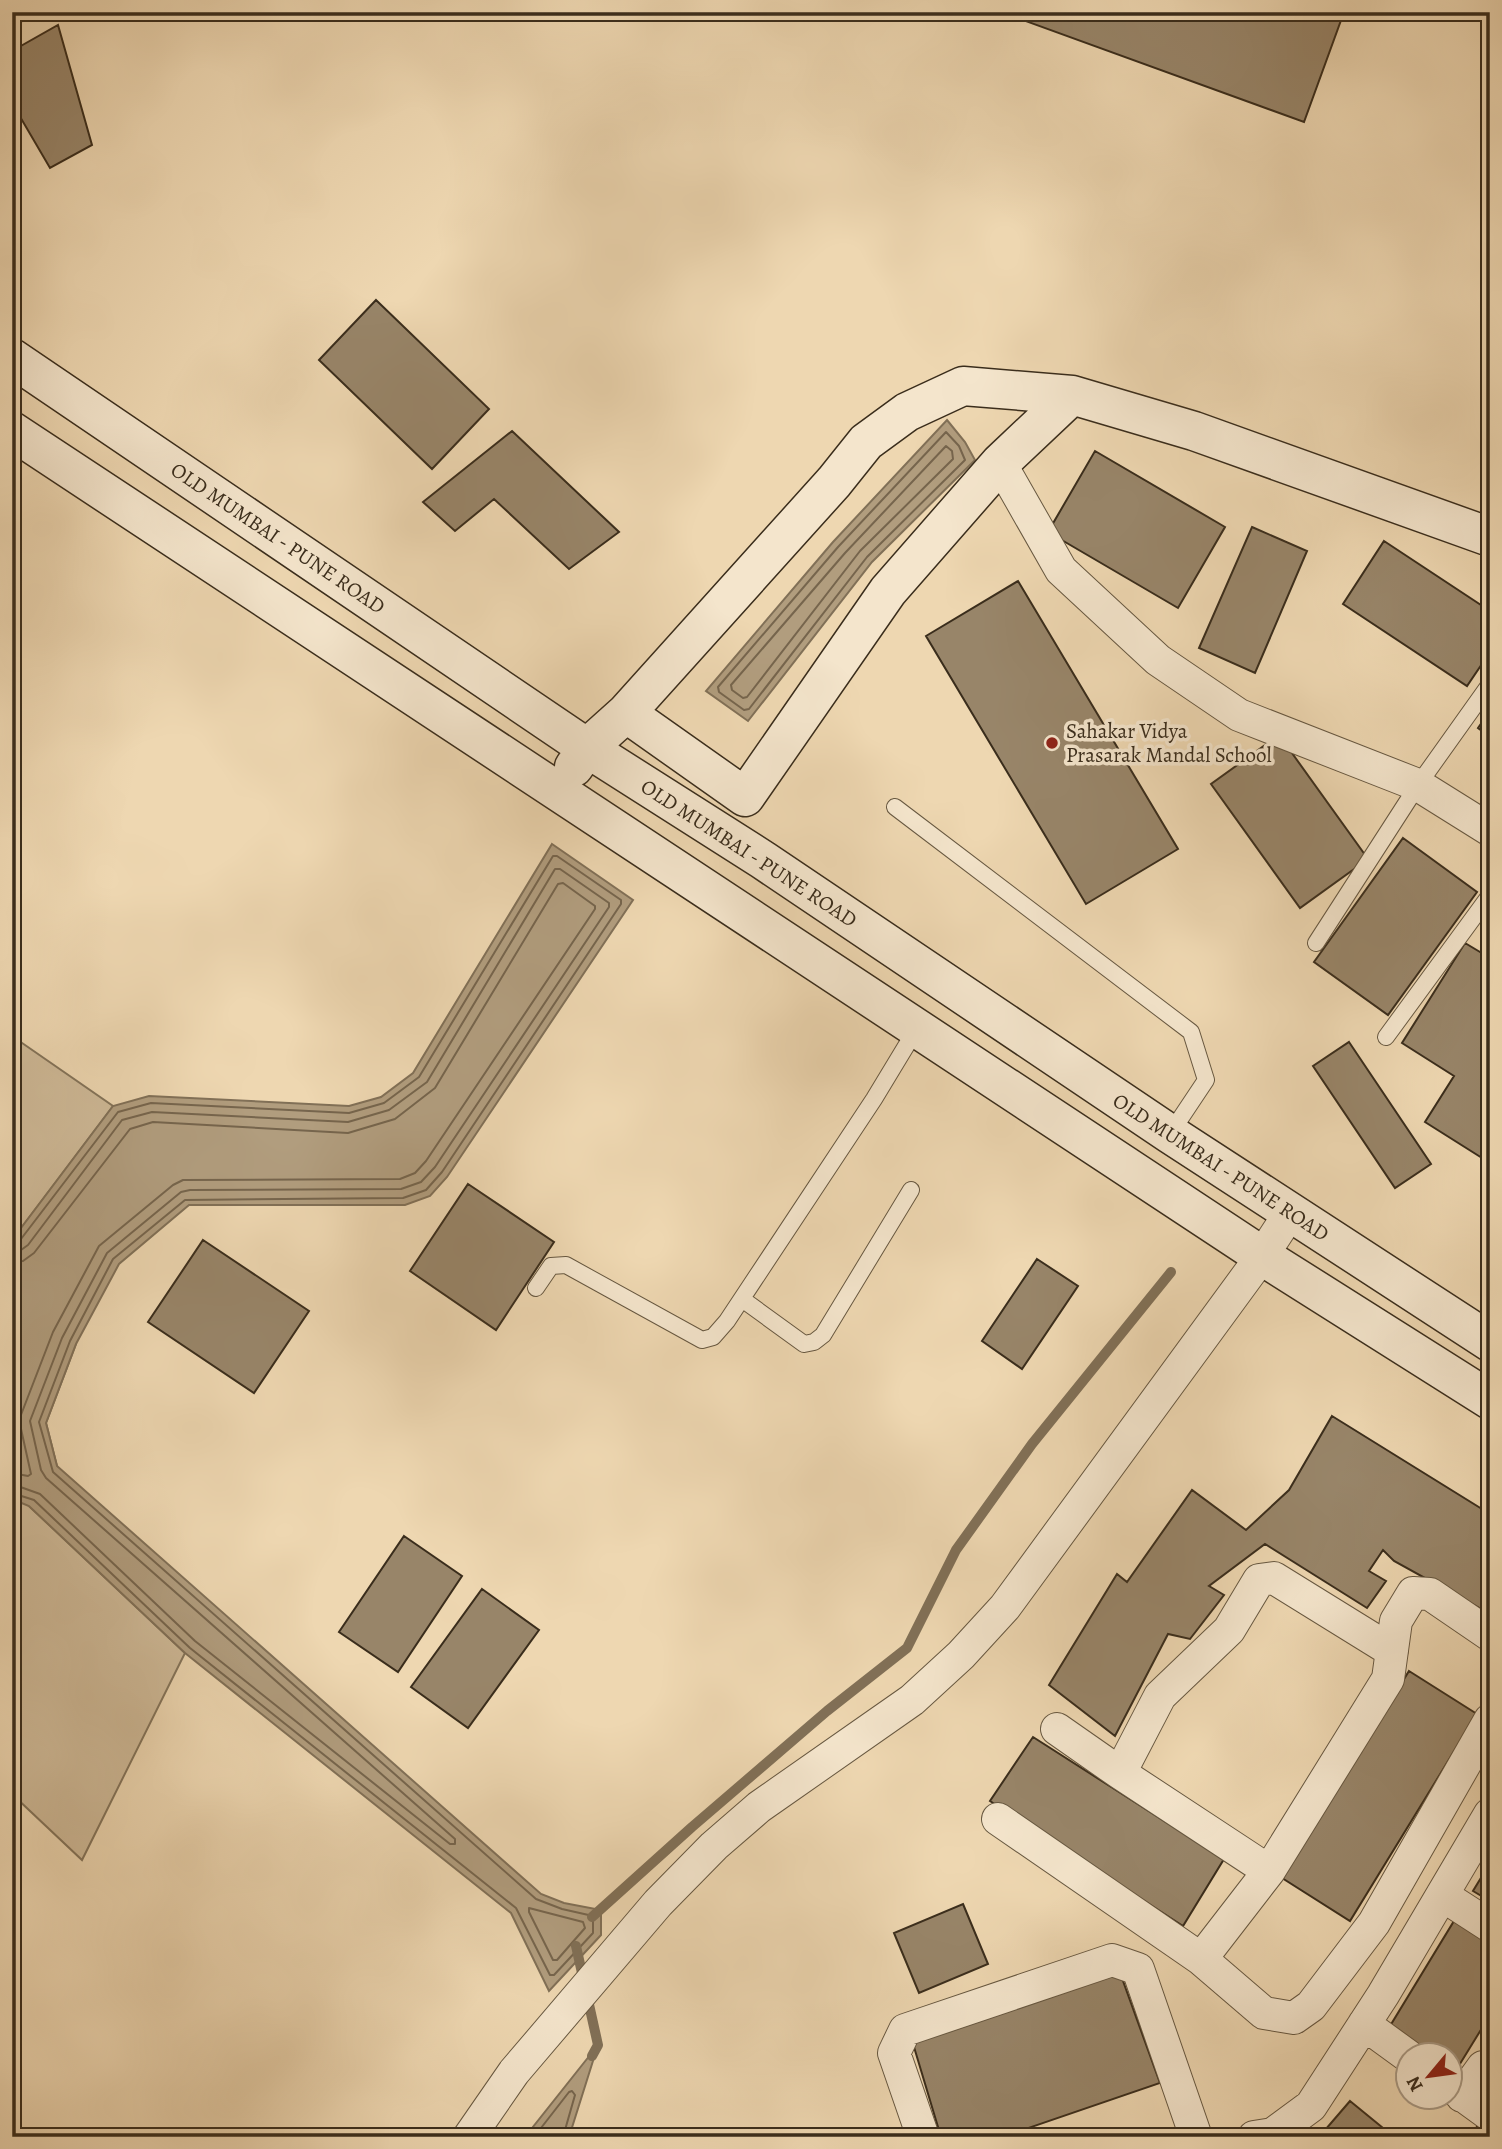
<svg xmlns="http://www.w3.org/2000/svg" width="1502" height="2149" font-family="Alegreya,serif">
  <rect width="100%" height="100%" fill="#eed7b1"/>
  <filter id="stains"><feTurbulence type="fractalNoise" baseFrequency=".00286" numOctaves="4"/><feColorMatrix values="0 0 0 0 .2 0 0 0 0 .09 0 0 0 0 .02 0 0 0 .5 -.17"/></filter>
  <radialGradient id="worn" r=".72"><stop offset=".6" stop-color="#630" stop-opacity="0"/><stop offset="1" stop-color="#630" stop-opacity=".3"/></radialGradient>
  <path fill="#cfba98" stroke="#84745a" stroke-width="2" d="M12 1036 113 1106 12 1240Z
    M12 1276 76 1344 46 1423 57 1466 29 1506 185 1653 82 1860 12 1794Z"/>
  <path fill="#b19d7e" stroke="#817057" stroke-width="2" d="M947 420 965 442 975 460 872 562 748 721 706 691 833 542Z
    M552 844 633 900 447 1177 430 1196 405 1205H189L119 1264 76 1344 46 1423 57 1466 541 1894 564 1903 601 1910V1935L549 1991 511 1913 185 1653 29 1506 12 1499V1240L113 1106 149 1096 349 1106 381 1097 413 1073Z
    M598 2045 569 2137H525Z"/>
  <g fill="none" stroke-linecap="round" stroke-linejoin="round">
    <path stroke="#76654d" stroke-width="2" d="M946 432 959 446 965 460 867 557 749 709 744 710 719 692 718 687 838 547Z
      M946 446 952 451 953 459 860 551 747 697 743 698 732 690 731 685 845 553Z
      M12 1243 21 1239 118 1112 151 1103 349 1113 384 1103 419 1077 553 856H557L621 900V904L442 1172 426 1190 403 1198 185 1200 113 1259 70 1341 39 1422 53 1472 536 1899 562 1909 593 1916V1933L554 1975H550L516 1908 190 1648 34 1500 12 1493
      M12 1252 21 1250 28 1245 122 1120 152 1112 348 1122 389 1110 427 1082 555 869H560L609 903V907L435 1167 421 1182 401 1189 190 1190 181 1192 107 1253 62 1338 30 1421 41 1470 46 1478 455 1839V1844H450L195 1641 40 1494 12 1484
      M12 1262 23 1261 34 1253 130 1129 153 1122 348 1133 395 1119 435 1088 558 884 563 883 595 906V909L426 1161 415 1173 400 1179 183 1180 173 1185 99 1246 53 1332 19 1420 31 1474 28 1476 12 1473
      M529 1908 583 1922 585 1928 557 1960H553L529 1912Z
      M534 2137 569 2092 572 2091 575 2095 563 2137"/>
    <path stroke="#817057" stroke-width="10" d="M592 1917 692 1827 827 1711 907 1648 956 1550 1032 1444 1171 1272
      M576 1946 598 2045 592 2056"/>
  </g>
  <path fill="#988569" stroke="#3a2d1c" stroke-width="2" d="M12 12H35L12 28Z
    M1001 12H1344L1304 122Z
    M58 25 92 145 50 168 12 103V51Z
    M376 300 489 409 432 469 319 360Z
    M512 431 619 532 569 569 494 499 455 531 423 502Z
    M1095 451 1225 527 1178 608 1048 532Z
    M1252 527 1307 551 1255 673 1199 648Z
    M1384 541 1490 611V652L1467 686 1343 604Z
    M1018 581 1178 849 1086 904 926 636Z
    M1490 711V737L1478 728Z
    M1279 735 1368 859 1300 908 1211 784Z
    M1403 838 1477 892 1388 1015 1314 962Z
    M1465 943 1490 958V1163L1425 1122 1454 1076 1402 1043Z
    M1349 1042 1431 1164 1395 1188 1313 1066Z
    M468 1184 554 1242 496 1330 410 1271Z
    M203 1240 309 1311 254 1393 148 1322Z
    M1037 1259 1078 1286 1022 1369 982 1341Z
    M1332 1416 1490 1514V1614L1394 1561 1383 1550 1369 1571 1386 1581 1367 1608 1265 1544 1209 1586 1224 1595 1190 1639 1168 1634 1115 1736 1049 1685 1117 1574 1127 1582 1192 1490 1246 1530 1289 1490Z
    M404 1536 462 1576 398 1672 339 1632Z
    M482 1589 539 1630 468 1728 411 1687Z
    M1409 1671 1477 1714 1350 1921 1282 1878Z
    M1033 1737 1224 1859 1183 1926 990 1801Z
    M1490 1863V1901L1473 1891Z
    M963 1904 988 1964 919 1993 894 1933Z
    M1454 1921 1490 1943V2015L1455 2072 1450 2069V2054H1426L1387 2031Z
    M1119 1970 1160 2083 1002 2137H941L911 2037Z
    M1350 2101 1394 2137H1319Z
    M1479 2124 1490 2131V2137H1469Z"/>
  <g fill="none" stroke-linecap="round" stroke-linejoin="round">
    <g stroke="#675841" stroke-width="18">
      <path id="lane" d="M895 807 1191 1032 1206 1080 1170 1134
        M1316 943 1418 785 1490 684
        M1386 1037 1490 895
        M536 1288 551 1266 566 1265 702 1340 713 1337 727 1321 874 1099 917 1028
        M742 1299 804 1344 814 1342 823 1335 911 1190"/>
    </g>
    <g stroke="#675841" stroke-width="34">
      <path id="street" d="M1000 463 1061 570 1158 660 1239 715 1418 785 1490 830
        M1057 1729 1120 1773
        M998 1819 1201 1959 1264 2013 1294 2018 1311 2006 1374 1923 1490 1720
        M1269 1871 1120 1773 1160 1696 1229 1630 1259 1580 1274 1578 1392 1651
        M1442 1895 1490 1926
        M1201 1959 1269 1871 1388 1679 1396 1621 1413 1593 1430 1594 1490 1635
        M1364 2024 1408 2056
        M1450 2086 1490 2115
        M1462 2096 1483 2067
        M469 2137 514 2072 658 1903 714 1846 759 1807 912 1700 961 1655 1005 1607 1262 1256 1290 1213
        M923 2137 894 2053 905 2030 1112 1960 1138 1969 1196 2137
        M1254 2137 1273 2134 1311 2106 1383 1995 1490 1814"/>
    </g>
    <g stroke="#3a2d1c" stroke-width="41">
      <path id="secondary" d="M12 358 587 748 763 860 1170 1134 1490 1342
        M12 431 1262 1256 1490 1400
        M626 713 745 797 888 591 1000 463 1072 395
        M574 767 587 748 626 713 834 482 866 442 907 412 963 386 1072 395 1194 431 1490 537"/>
    </g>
    <use href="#lane" stroke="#f4e5cc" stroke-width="16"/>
    <use href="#street" stroke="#f4e5cc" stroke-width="32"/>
    <use href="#secondary" stroke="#f4e5cc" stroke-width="38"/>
  </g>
  <circle fill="#8f2418" stroke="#f4e5cc" stroke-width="2.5" cx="1052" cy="743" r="7"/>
  <g text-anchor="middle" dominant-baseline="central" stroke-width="7" stroke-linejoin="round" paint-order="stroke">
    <g font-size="21" fill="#3a2d1c" stroke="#f4e5cc">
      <text transform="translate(278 538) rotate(34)">OLD MUMBAI - PUNE ROAD</text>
      <text transform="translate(749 853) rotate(33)">OLD MUMBAI - PUNE ROAD</text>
      <text transform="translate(1221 1167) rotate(33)">OLD MUMBAI - PUNE ROAD</text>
    </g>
    <g font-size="21" fill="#3a2d1c" stroke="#f4e5cc" text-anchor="start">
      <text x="1066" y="731">Sahakar Vidya<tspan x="1066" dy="24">Prasarak Mandal School</tspan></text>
    </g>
  </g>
  <rect width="1502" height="2149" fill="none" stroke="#eed7b1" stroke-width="42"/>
  <rect x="14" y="14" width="1474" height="2121" fill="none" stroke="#3a2d1c" stroke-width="3.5"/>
  <rect x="21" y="21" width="1460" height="2107" fill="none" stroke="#3a2d1c" stroke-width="2"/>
  <g transform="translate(1429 2076) rotate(241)"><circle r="33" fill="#f4e5cc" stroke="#aa9b86" stroke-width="2"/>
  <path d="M0-5L12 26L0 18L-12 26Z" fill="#8f2418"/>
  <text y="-10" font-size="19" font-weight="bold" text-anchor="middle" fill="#3a2d1c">N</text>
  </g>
  <rect width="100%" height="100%" filter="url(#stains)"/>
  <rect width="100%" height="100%" fill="url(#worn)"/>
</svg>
